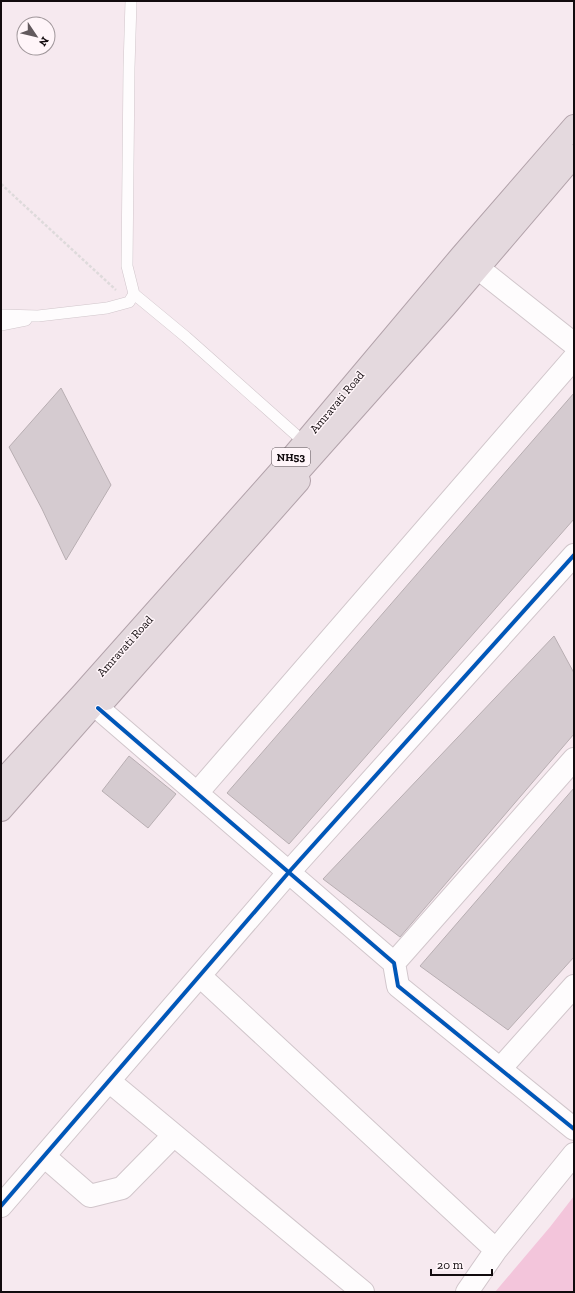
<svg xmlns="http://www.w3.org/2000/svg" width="575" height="1293" font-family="'Zilla Slab',serif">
  <rect width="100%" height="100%" fill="#f6e9ef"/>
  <path fill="#f3c5db" d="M574 1196V1292H495L550 1227Z"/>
  <path fill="#d5cbd0" stroke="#b8aeb2" d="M61 388 111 485 66 560 42 509 9 447Z
    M574 393V519L289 844 227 793Z
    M554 636 574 673V734L400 937 323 879Z
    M129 756 176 794 148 828 102 791Z
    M574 788V957L508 1030 420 966Z"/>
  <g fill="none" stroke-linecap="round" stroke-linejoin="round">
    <g stroke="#d1c6cb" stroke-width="12">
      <path id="lane" d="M131 1 129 68 127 266 134 294 186 337 304 442
        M1 315 38 316 107 308 129 302 134 294
        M1 325 26 320"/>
    </g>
    <g stroke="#d1c6cb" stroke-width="24">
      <path id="street" d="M483 272 574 344
        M98 708 394 963 398 986 574 1129
        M197 793 574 358
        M394 963 574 759
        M200 976 496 1250
        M500 1069 574 986
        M109 1081 363 1292
        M44 1156 90 1196 122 1188 174 1135
        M1 1206 289 872 574 555
        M467 1292 496 1250 574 1154"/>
    </g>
    <g stroke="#b2a2aa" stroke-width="24">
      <path id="highway" d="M284 488 445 307 574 156
        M106 699 299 481
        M1 782 82 694 282 469 462 255 574 126
        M1 810 112 684"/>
    </g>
    <path stroke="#dedadb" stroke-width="2.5" stroke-dasharray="3 2" stroke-linecap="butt" d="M1 184 116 290"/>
    <use href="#lane" stroke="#fefcfd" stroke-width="11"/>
    <use href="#street" stroke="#fefcfd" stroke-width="22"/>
    <use href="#highway" stroke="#e4d9de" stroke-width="22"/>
    <g stroke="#fff5f9" stroke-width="6">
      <path id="cycleway" d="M98 708 394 963 398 986 574 1129
        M1 1206 289 872 574 555"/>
    </g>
    <use href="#cycleway" stroke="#0057b8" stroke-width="4"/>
  </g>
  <g text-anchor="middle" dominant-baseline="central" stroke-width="3" stroke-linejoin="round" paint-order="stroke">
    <rect fill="#fff5f9" stroke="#595154" stroke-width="1" x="272" y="448" width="38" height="18" rx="3"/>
    <g font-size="11" font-weight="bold" fill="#120b0e">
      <text x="291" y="457">NH53</text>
    </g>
    <g font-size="12" fill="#120b0e" stroke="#fff5f9">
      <text transform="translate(337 402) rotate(-50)">Amravati Road</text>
      <text transform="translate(125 646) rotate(-48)">Amravati Road</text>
    </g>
  </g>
  <rect width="575" height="1293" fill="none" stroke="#120b0e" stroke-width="4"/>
  <g transform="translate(36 36) rotate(125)"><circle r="19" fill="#fff5f9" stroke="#a0979b"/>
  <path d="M0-3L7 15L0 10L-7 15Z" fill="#62595d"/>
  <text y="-6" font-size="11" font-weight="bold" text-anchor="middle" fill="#120b0e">N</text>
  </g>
  <path d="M431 1269v6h61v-6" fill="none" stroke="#120b0e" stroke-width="2"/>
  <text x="437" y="1269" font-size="12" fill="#120b0e" stroke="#fff5f9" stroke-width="3" paint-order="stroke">20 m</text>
</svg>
